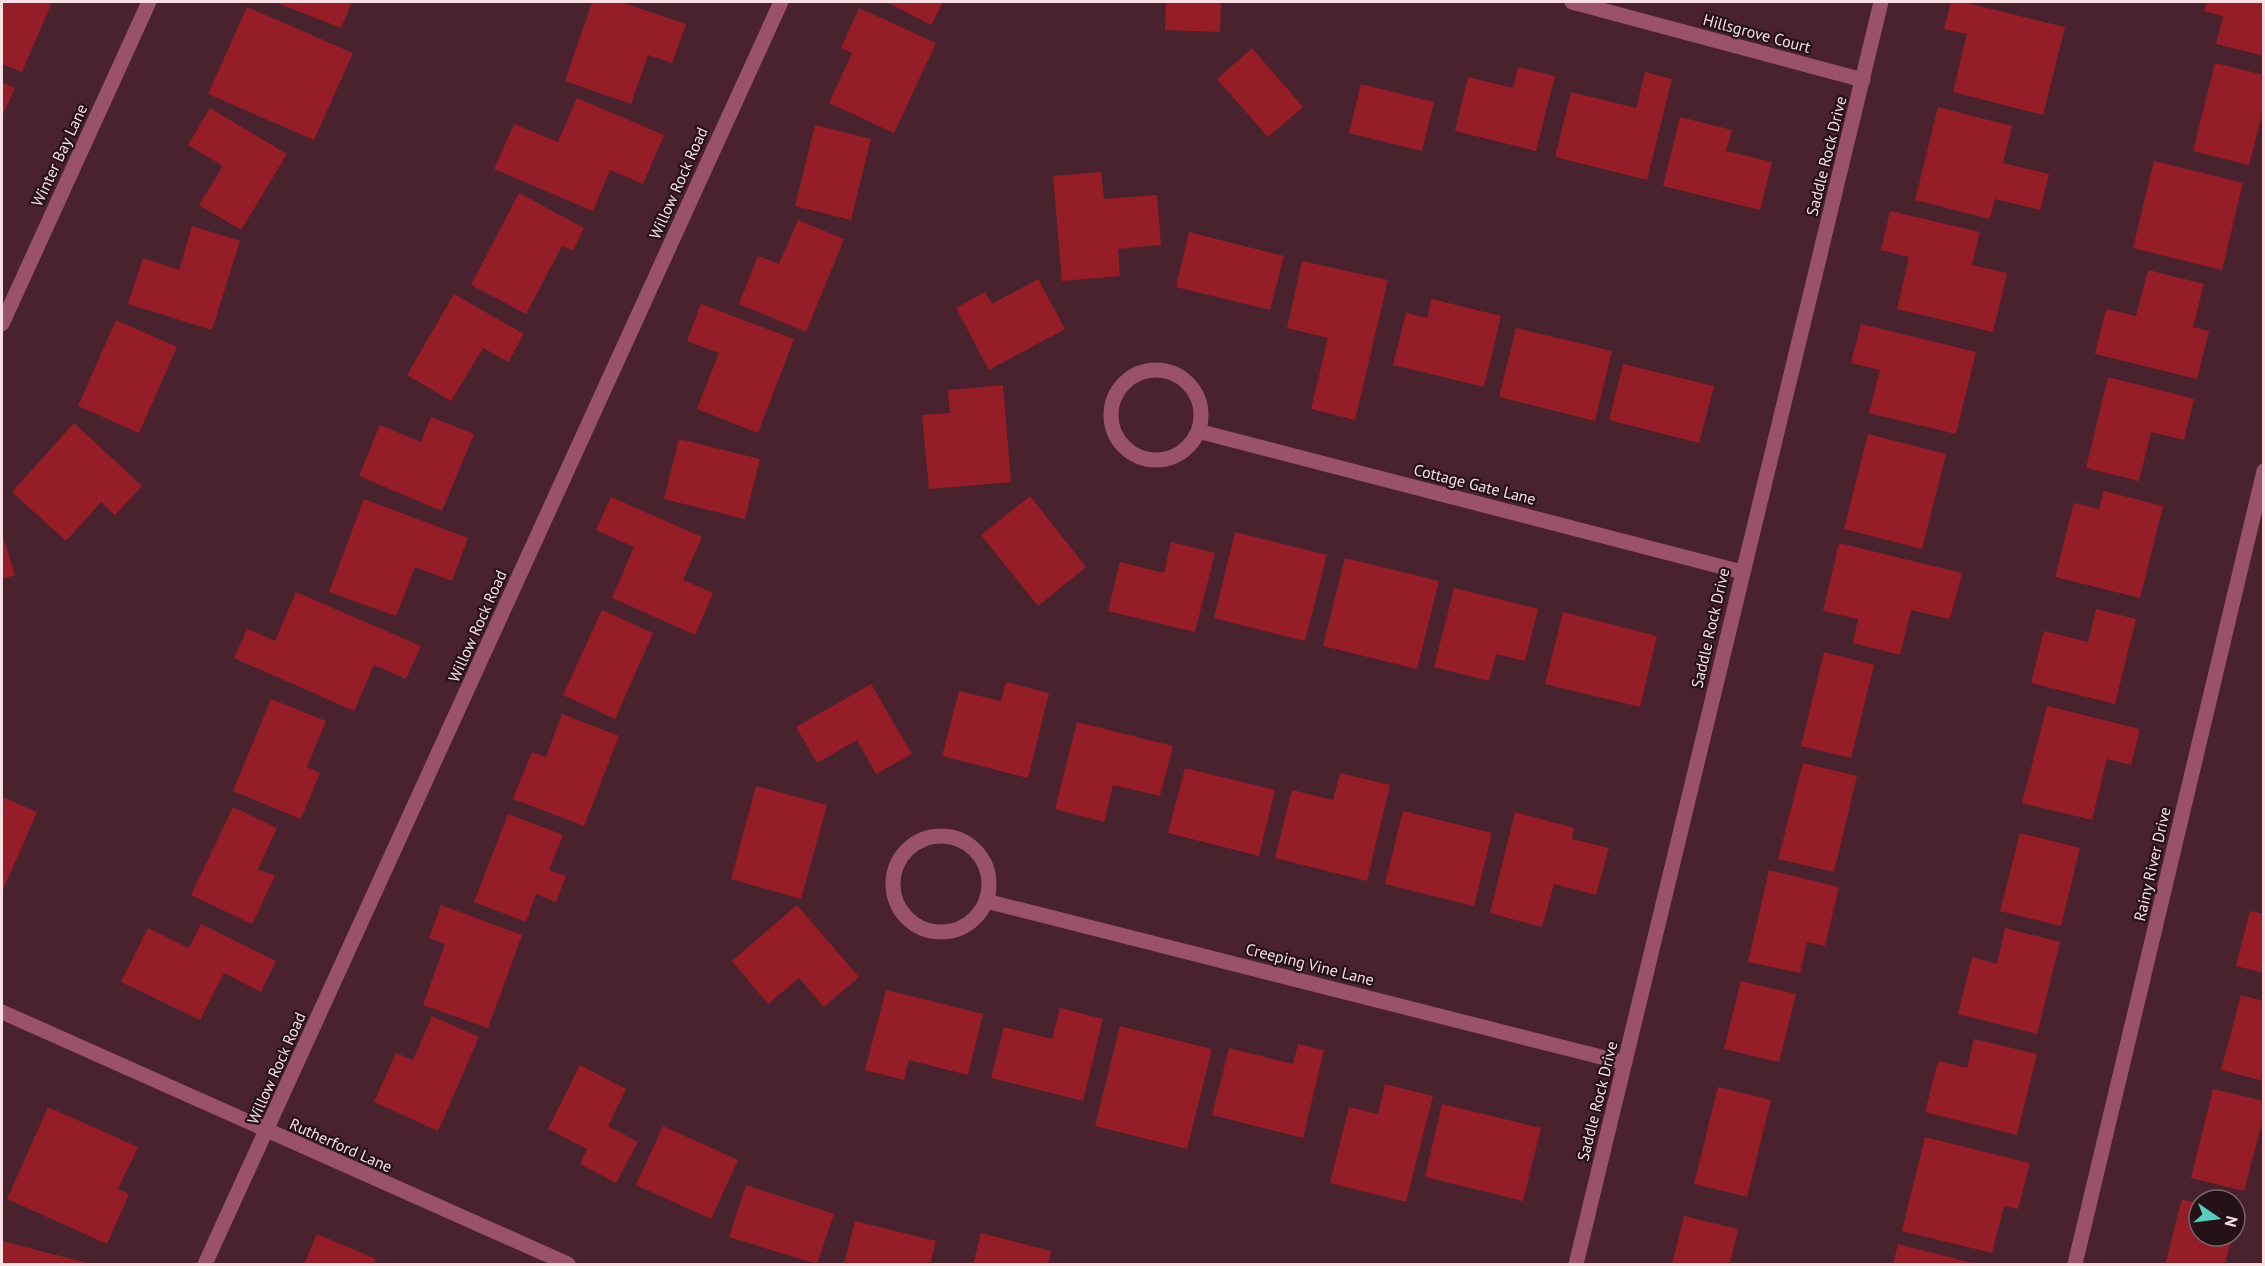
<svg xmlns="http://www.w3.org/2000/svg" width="2265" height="1266" font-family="'PT Sans',sans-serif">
  <rect width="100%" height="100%" fill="#49222e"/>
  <path fill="#951d28" d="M2 2H52L22 72 2 64Z
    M275 2H352L341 28Z
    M592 2H621L686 24 672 63 648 55 631 104 565 81Z
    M887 2H943L931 25Z
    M1166 2H1221L1220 32 1165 30Z
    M1951 2H1963L2065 27 2043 115 1953 92 1967 34 1944 29Z
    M2207 2H2264V56L2216 44 2223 16 2204 11Z
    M247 7 353 53 314 140 208 94Z
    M859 8 936 43 894 133 829 103 852 53 841 48Z
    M1252 48 1303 107 1268 137 1217 79Z
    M2215 63 2264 75V107L2249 165 2193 151Z
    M1518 67 1555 76 1536 151 1455 131 1468 77 1513 88Z
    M1645 72 1672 79 1647 180 1555 157 1571 92 1636 108Z
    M2 82 15 88 2 117Z
    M1361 84 1434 102 1422 151 1349 133Z
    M577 98 664 135 643 184 610 170 593 211 494 169 514 124 558 142Z
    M1938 107 2012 126 2003 163 2049 174 2040 210 1995 199 1990 219 1915 200Z
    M210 108 287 154 241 230 199 205 223 166 188 145Z
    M1680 117 1732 130 1726 151 1772 162 1760 210 1663 186Z
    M815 125 871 139 851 220 795 206Z
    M2154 161 2243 183 2222 270 2133 248Z
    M1101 172 1104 199 1157 195 1161 245 1118 249 1120 276 1062 281 1053 176Z
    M519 193 584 228 573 251 562 246 526 314 471 285Z
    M1890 211 1980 232 1972 265 2007 273 1993 332 1897 309 1909 257 1881 250Z
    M798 220 844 239 806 332 739 304 758 256 779 264Z
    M192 226 240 241 212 330 128 304 143 258 179 270Z
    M1189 232 1284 256 1270 310 1176 287Z
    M1302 261 1388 280 1355 420 1311 409 1328 338 1287 328Z
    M2148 270 2204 284 2193 327 2209 331 2197 379 2095 354 2106 309 2136 316Z
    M1038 279 1065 329 989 370 956 308 985 292 992 304Z
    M454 294 524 334 508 362 483 348 451 401 407 375Z
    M1432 299 1501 316 1484 387 1393 365 1406 313 1427 318Z
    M701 304 794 339 758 433 697 409 719 353 687 341Z
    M116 320 177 347 139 433 78 406Z
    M1861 324 1976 352 1956 434 1869 413 1880 370 1851 363Z
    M1516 328 1612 351 1595 421 1499 397Z
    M1623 364 1714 386 1699 443 1609 420Z
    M2108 377 2194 399 2184 440 2151 432 2139 481 2086 468Z
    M1003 385 1011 482 929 489 922 415 950 413 948 390Z
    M431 417 474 434 442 511 359 476 380 425 421 442Z
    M74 423 142 486 115 515 101 502 66 541 12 492Z
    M1868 434 1946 454 1922 549 1844 529Z
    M679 439 760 459 745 519 664 499Z
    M2104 491 2163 506 2140 598 2055 577 2074 503 2099 509Z
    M1030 496 1086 567 1038 606 981 535Z
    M611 497 702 537 683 580 713 593 695 635 612 598 634 547 596 530Z
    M364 499 468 538 452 581 415 567 396 616 329 592Z
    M1235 532 1327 555 1305 641 1214 618Z
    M2 534 15 575 2 579Z
    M1171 542 1215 553 1195 632 1108 611 1120 562 1164 573Z
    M1839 543 1962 573 1950 619 1911 610 1900 655 1853 643 1858 619 1823 611Z
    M1345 558 1439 581 1417 669 1323 646Z
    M1454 588 1538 609 1525 661 1496 654 1489 681 1434 667Z
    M296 592 421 646 406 679 374 665 354 711 234 658 247 629 275 641Z
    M2096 609 2136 619 2115 704 2031 683 2044 631 2088 642Z
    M602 610 653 633 615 719 563 695Z
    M1563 612 1657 636 1640 707 1545 684Z
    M1824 652 1874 665 1851 758 1801 746Z
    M1006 682 1049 693 1028 778 942 756 959 691 1001 701Z
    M871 684 912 754 876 774 857 740 817 763 796 727Z
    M271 699 326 721 307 767 320 773 301 819 233 791Z
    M2047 706 2140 729 2131 765 2107 759 2092 820 2022 803Z
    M562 714 619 736 584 826 513 799 532 752 546 757Z
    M1077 722 1173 746 1160 796 1113 785 1104 822 1055 809Z
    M1803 763 1857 776 1834 872 1778 859Z
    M1185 768 1275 790 1259 856 1168 833Z
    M1340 773 1390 785 1367 881 1275 858 1292 790 1333 800Z
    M756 786 827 805 801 899 731 879Z
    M2 797 37 812 2 892Z
    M233 807 277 828 258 869 275 876 252 924 191 895Z
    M1403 811 1492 833 1474 906 1385 884Z
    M1515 812 1574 828 1572 839 1609 848 1596 895 1554 884 1542 927 1490 913Z
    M508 814 563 835 549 870 566 876 556 902 536 894 526 922 474 902Z
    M2020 833 2080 848 2061 926 2000 911Z
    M1769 870 1839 887 1825 946 1807 942 1800 973 1748 962Z
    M441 905 522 935 488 1028 423 1005 445 944 429 938Z
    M797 905 859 977 824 1007 799 978 768 1004 732 961Z
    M2250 911 2264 914V973L2236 966Z
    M201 924 276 961 261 992 224 973 200 1020 121 982 148 928 189 948Z
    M2005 928 2060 942 2037 1034 1958 1014 1972 957 1997 964Z
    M1741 981 1796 994 1779 1062 1724 1049Z
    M886 990 983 1014 968 1075 909 1060 904 1080 865 1070Z
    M2241 995 2264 1001V1081L2221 1070Z
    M1060 1008 1103 1019 1083 1101 991 1078 1004 1027 1052 1039Z
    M432 1016 479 1037 438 1131 374 1102 396 1053 413 1060Z
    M1120 1026 1212 1049 1187 1149 1095 1126Z
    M1974 1039 2037 1054 2017 1135 1925 1112 1938 1061 1967 1068Z
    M1298 1044 1324 1050 1303 1138 1212 1115 1229 1048 1293 1064Z
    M580 1065 626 1089 608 1126 638 1142 616 1183 580 1164 587 1149 548 1129Z
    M1385 1084 1433 1096 1406 1202 1330 1183 1349 1107 1378 1114Z
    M1718 1087 1771 1100 1747 1197 1694 1184Z
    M2213 1089 2264 1101V1115L2244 1191 2191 1178Z
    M1442 1104 1541 1128 1523 1201 1425 1177Z
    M48 1107 138 1147 118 1189 129 1194 107 1244 7 1199Z
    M663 1126 738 1160 711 1219 636 1185Z
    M1925 1137 2030 1163 2018 1209 2004 1206 1992 1253 1902 1231Z
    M746 1185 834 1214 817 1264 729 1237Z
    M2182 1199 2199 1204V1236H2232L2225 1264H2165Z
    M1684 1216 1738 1229 1730 1264H1672Z
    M855 1221 936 1241 930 1264H844Z
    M981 1233 1051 1251 1048 1264H973Z
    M317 1234 376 1259 374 1264H304Z
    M2 1241 91 1264H2Z
    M1898 1244 1977 1264H1893Z"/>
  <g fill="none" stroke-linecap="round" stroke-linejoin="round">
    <path stroke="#995267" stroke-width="15" d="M1572 2 1863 80
      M2 324 149 2
      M1111 415a45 45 0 1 1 90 0a45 45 0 1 1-90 0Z
      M1198 431 1742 572
      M893 884a48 48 0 1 1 96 0a48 48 0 1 1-96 0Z
      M986 901 1625 1063
      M2 1012 568 1264
      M205 1264 781 2
      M1576 1264 1881 2
      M2075 1264 2264 471"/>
  </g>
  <g text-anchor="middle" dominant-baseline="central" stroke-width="4.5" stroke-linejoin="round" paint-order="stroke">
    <g font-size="16" fill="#f9dee4" stroke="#241217">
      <text transform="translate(1757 33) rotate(15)">Hillsgrove Court</text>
      <text transform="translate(59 155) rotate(-65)">Winter Bay Lane</text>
      <text transform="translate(1826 156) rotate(-76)">Saddle Rock Drive</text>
      <text transform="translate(678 183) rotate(-66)">Willow Rock Road</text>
      <text transform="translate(1475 484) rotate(14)">Cottage Gate Lane</text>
      <text transform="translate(477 626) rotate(-66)">Willow Rock Road</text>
      <text transform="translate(1710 628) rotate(-77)">Saddle Rock Drive</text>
      <text transform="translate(2152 864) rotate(-77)">Rainy River Drive</text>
      <text transform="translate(1310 964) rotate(14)">Creeping Vine Lane</text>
      <text transform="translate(276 1068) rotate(-66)">Willow Rock Road</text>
      <text transform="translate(1597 1101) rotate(-76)">Saddle Rock Drive</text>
      <text transform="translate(341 1145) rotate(24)">Rutherford Lane</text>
    </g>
  </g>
  <rect width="2265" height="1266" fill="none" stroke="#f9dee4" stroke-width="6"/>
  <g transform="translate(2217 1218) rotate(104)"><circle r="28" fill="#241217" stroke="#796469" stroke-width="1.5"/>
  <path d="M0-4.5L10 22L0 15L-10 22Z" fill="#5acebc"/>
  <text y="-9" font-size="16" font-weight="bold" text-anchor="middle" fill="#f9dee4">N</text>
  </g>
</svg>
